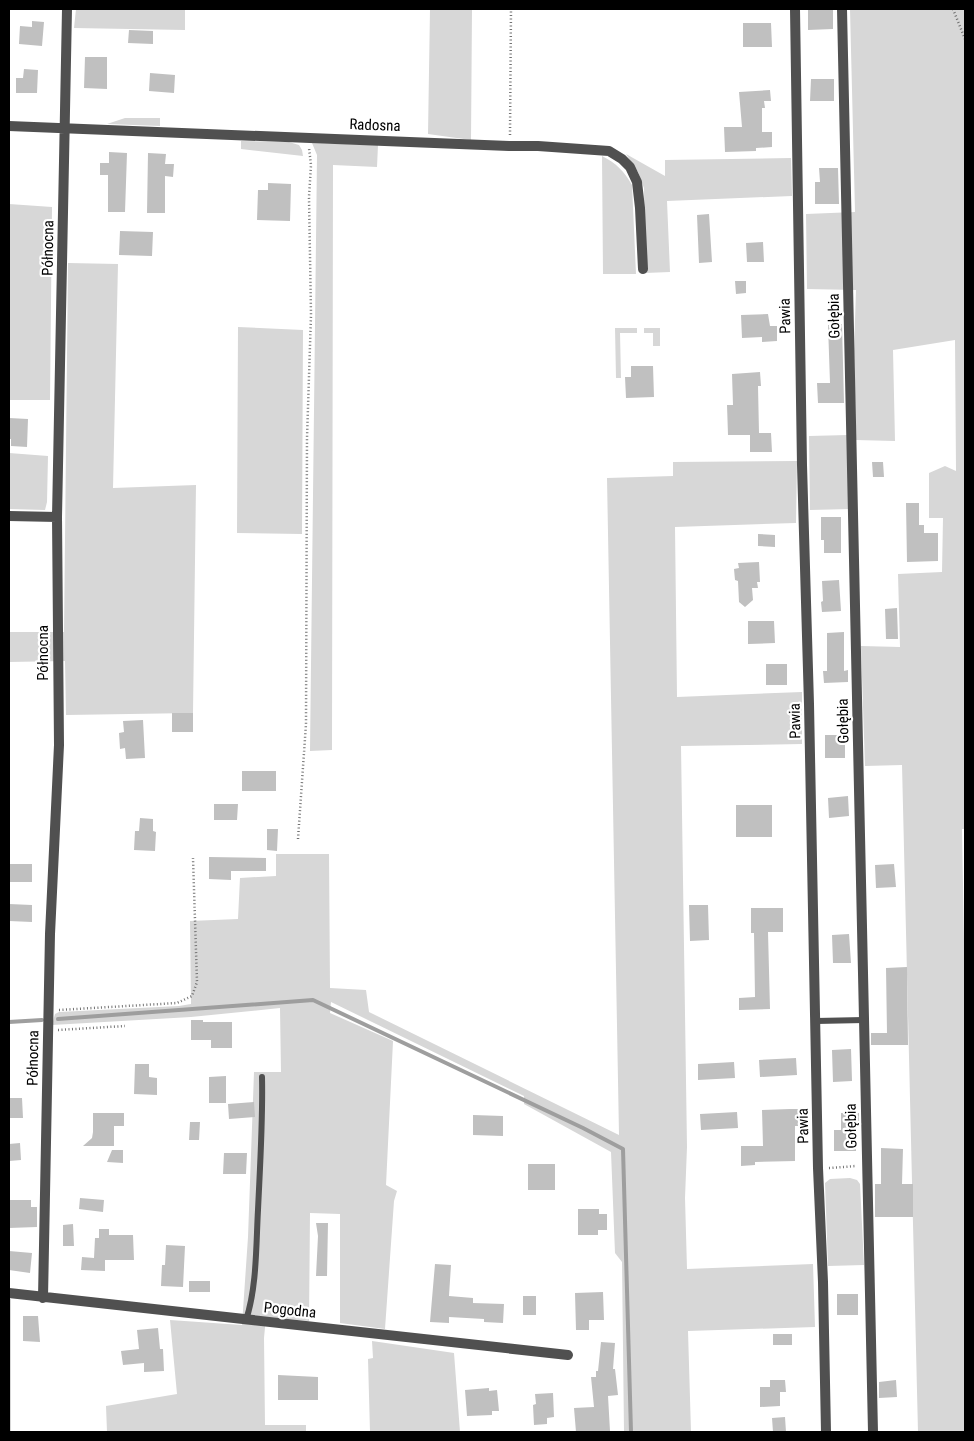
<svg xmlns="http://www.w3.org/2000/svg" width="974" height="1441" font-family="'Roboto Condensed',sans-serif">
  <rect width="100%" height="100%" fill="#fff"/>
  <path fill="#d7d7d7" d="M76 9H185V30L74 28Z
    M430 9H472L471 140 428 134Z
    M850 9H965V829H962L965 996V1432H918L902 765 865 766 861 646 900 647 898 574 942 572 943 518H929V473L945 466 956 471 955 340 893 350 895 441 856 440 854 351 856 290 807 289 806 214 855 212Z
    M125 118H160V126L107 124Z
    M241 141 289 142 299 145 302 150 303 156 241 149Z
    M312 143 378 145 377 167 333 165 332 750 310 751 317 155Z
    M626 154 665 176V160L791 158 792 196 667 201 670 272 645 273 644 188 638 172Z
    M602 156C616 163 624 171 632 185L636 274H603Z
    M9 204 52 207 50 400H9Z
    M68 263 118 264 113 488 196 485 193 713 66 715 65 661 9 662V632H64Z
    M238 327 303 330 302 534 237 533Z
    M615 328H637V333H620L621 378H616Z
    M644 328H660V346H653V333H644Z
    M848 435 850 509 810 510 809 436Z
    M9 453 48 456 47 502 45 510 9 509Z
    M797 461 796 523 675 527 677 697 802 692V744L681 746 687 1147 685 1198 687 1269 813 1264 815 1327 688 1331 691 1432H624L622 1262 615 1253 611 1152 524 1104V1096L331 1002 330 1013 393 1041 386 1185 397 1191 394 1201 385 1329 340 1323V1214L310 1213 309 1321 266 1317 264 1338 265 1425H306V1432H107L106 1406 177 1394 170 1320 242 1325 248 1237 254 1072H281L280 1008 191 1017 52 1025 55 1014 59 1012 179 1006 191 1004 190 921 238 919 240 878 276 876V854H329L330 988 366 990 369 1012 619 1135 607 478 673 476V462Z
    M850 1178 857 1180 860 1184 864 1265 828 1266 825 1183 830 1179Z
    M9 1299H11V1432H9Z
    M372 1341 454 1353 460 1432H370L368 1359 373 1358Z"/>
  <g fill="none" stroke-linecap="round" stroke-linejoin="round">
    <path stroke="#9e9e9e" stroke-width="4" d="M58 1019 313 1000 583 1128 623 1149 631 1432
      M9 1022 42 1020"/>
  </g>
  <path fill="#c0c0c0" d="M808 9H833V29L808 30Z
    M32 21 44 22 42 46 19 44 20 26 32 27Z
    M743 23H771L772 47H743Z
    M129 30 153 31V44L128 43Z
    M85 57H107V89L84 88Z
    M24 69 38 70 37 93H16V78H23Z
    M150 73 175 75 174 93 149 91Z
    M811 79H834V101H810Z
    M770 90 771 101H764L765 108H762V132H772V147L756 148V151L725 152 724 127H742L739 92Z
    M109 152 127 153 125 212H108V175H100V163H109Z
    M148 153 166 154 165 164H174L173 177 165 176V213H147Z
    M819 168H838L839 204H815V182H820Z
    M268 183 291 184 290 221 257 220 258 190H268Z
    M709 214 712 262 699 263 697 215Z
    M120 231 153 232 152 256 119 255Z
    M763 242 764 262H747L746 243Z
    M735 281H746V293L736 294Z
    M768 314 770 326H777V341L762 342V337L742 338 741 315Z
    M842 324 844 403H818L817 383H830L828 325Z
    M631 366H653L654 397 626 398 625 377H631Z
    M760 372 761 386H758L759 433H771L772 452H750V435H728L727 405H733L732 374Z
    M9 418 28 419 27 447 11 446V439H9Z
    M872 462H883L884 477H873Z
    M906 503H919V525H924V533H938V561L907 562Z
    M821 517H841V553H824V540H821Z
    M758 534 775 535V547L758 546Z
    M759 562 760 582H757L758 588H752L753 600 745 607 739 602 738 581 735 580 734 569 739 568 738 563Z
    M839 580 841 611 822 612 821 602 823 601 822 581Z
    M897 608 898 639H886L885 609Z
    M748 621H774L775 643 748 644Z
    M844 632V671L848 670V682L824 683 823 671H827V633Z
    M766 664H787V685H766Z
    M172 713H193V732H172Z
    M143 720 145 758 126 759 125 748 120 749 119 733 124 732 123 721Z
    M825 735H845V758H825Z
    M242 771H276V791H242Z
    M848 796 849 816 829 818 828 798Z
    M214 804H238L237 820H214Z
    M736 805H772V837H736Z
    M140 818 153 819V831L156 832 155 851 134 850 135 831H139Z
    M267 829H278L277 851 267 850Z
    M209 857 266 858V871H231V880L209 879Z
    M9 864H32V882H9Z
    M894 864 896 887 876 888 875 865Z
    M9 904 32 905V922L9 921Z
    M689 905H708L709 940 690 941Z
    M751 908H783V932H768L770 1009 739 1010V998L755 997 754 933H751Z
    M849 934 851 963H833L832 935Z
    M907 967 908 1045H871V1033H887L886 968Z
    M191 1020H203V1022H232V1048H211V1040H191Z
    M851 1049 852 1081 833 1082 832 1050Z
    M796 1058 797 1075 760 1077 759 1060Z
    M734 1062 735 1078 698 1080V1064Z
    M135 1064H149V1077L157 1078V1095L134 1094Z
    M226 1076V1103H209V1077Z
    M9 1098H22L23 1118H9Z
    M254 1102 255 1117 229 1119 228 1104Z
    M790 1109H798V1126H795V1161L755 1162V1165L741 1166V1146H763L762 1110Z
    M737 1112 738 1128 701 1130 700 1114Z
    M93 1113H124V1126H114V1146H83L92 1138 93 1132Z
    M841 1113H859V1123H856V1151H834V1130H841Z
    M473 1115 503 1116V1136L473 1135Z
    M190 1122H200L199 1140H189Z
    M20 1143 21 1160 9 1161V1144Z
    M881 1148 903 1149 902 1184H913V1217H875V1184H881Z
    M112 1150H123V1163L107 1162Z
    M224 1153H247L246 1174H223Z
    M528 1164H555V1190H528Z
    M80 1198 104 1200 103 1212 79 1209Z
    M9 1200H31V1207H37V1227L9 1228Z
    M578 1209H599V1214H607V1230H598V1235H578Z
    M316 1223H328L327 1276H316L318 1236Z
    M73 1224 74 1246H63V1225Z
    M99 1229H109V1235H133L134 1260H105V1271L81 1270 82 1257 94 1258 95 1238H99Z
    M166 1245 185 1246 183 1287 161 1286 162 1265H165Z
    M9 1251 32 1253 30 1273 9 1270Z
    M435 1264 451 1265 449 1296 473 1298V1303L504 1304 503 1323 484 1322V1319L449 1317V1323L430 1322Z
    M189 1281H210V1292H189Z
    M603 1292 604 1320H589V1330H576L575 1293Z
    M837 1294H858V1315H837Z
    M523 1296H536V1315H523Z
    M23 1316H38L40 1342 23 1341Z
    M158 1328 160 1349H163L164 1371 144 1372V1363L123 1365 121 1351 139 1349 137 1330Z
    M773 1334H792V1345H773Z
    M601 1342 615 1343 613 1369H615L618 1395 608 1396 610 1431 576 1432 574 1408 594 1407 591 1377H596V1371H598Z
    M278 1375 318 1377V1400H278Z
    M770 1380H785L786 1392H780V1406L760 1407V1387H770Z
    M896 1380 897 1397 879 1398V1382Z
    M489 1388V1391L497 1390 499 1411H492V1415L467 1416 465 1390Z
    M553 1393 554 1417 547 1418V1424L534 1425 533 1405 536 1404 535 1394Z
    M785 1417 786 1432H773L772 1418Z"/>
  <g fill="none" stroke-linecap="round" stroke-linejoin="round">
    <path stroke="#727272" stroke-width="2.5" stroke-dasharray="1 2.5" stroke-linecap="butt" d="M953 9 965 39
      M510 135 511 9
      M298 839 306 724 307 438 311 315 309 197 311 165 309 148
      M59 1010 177 1003 192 996 197 982 193 858
      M58 1030 125 1026
      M829 1168 856 1166"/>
    <path stroke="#505050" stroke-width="6" d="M816 1021 864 1020
      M246 1320C257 1287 256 1245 258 1210 260 1166 263 1121 262 1077"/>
    <path stroke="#505050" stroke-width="10" d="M795 9 802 465 809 704 818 1168 823 1282 826 1432
      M842 9 873 1432
      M9 126 509 146H538L609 151 622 159 630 167 637 182 640 208 643 269
      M9 516 57 517
      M9 1293 568 1355
      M43 1298 50 934 59 745 57 517 67 9"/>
  </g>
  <g text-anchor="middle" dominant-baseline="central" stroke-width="4.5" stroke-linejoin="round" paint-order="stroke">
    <g font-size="15" fill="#000" stroke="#fff">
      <text transform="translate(375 125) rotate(2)">Radosna</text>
      <text transform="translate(48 248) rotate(-89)">Północna</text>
      <text transform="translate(785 316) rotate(-91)">Pawia</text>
      <text transform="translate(834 316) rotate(-91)">Gołębia</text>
      <text transform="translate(43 653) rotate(-90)">Północna</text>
      <text transform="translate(795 721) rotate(-91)">Pawia</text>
      <text transform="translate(843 721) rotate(-91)">Gołębia</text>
      <text transform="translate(33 1058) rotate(-89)">Północna</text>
      <text transform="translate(803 1126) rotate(-91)">Pawia</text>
      <text transform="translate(851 1126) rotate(-91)">Gołębia</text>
      <text transform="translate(290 1310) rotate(6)">Pogodna</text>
    </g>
  </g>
  <rect width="974" height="1441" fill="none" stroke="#000000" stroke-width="20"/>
</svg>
